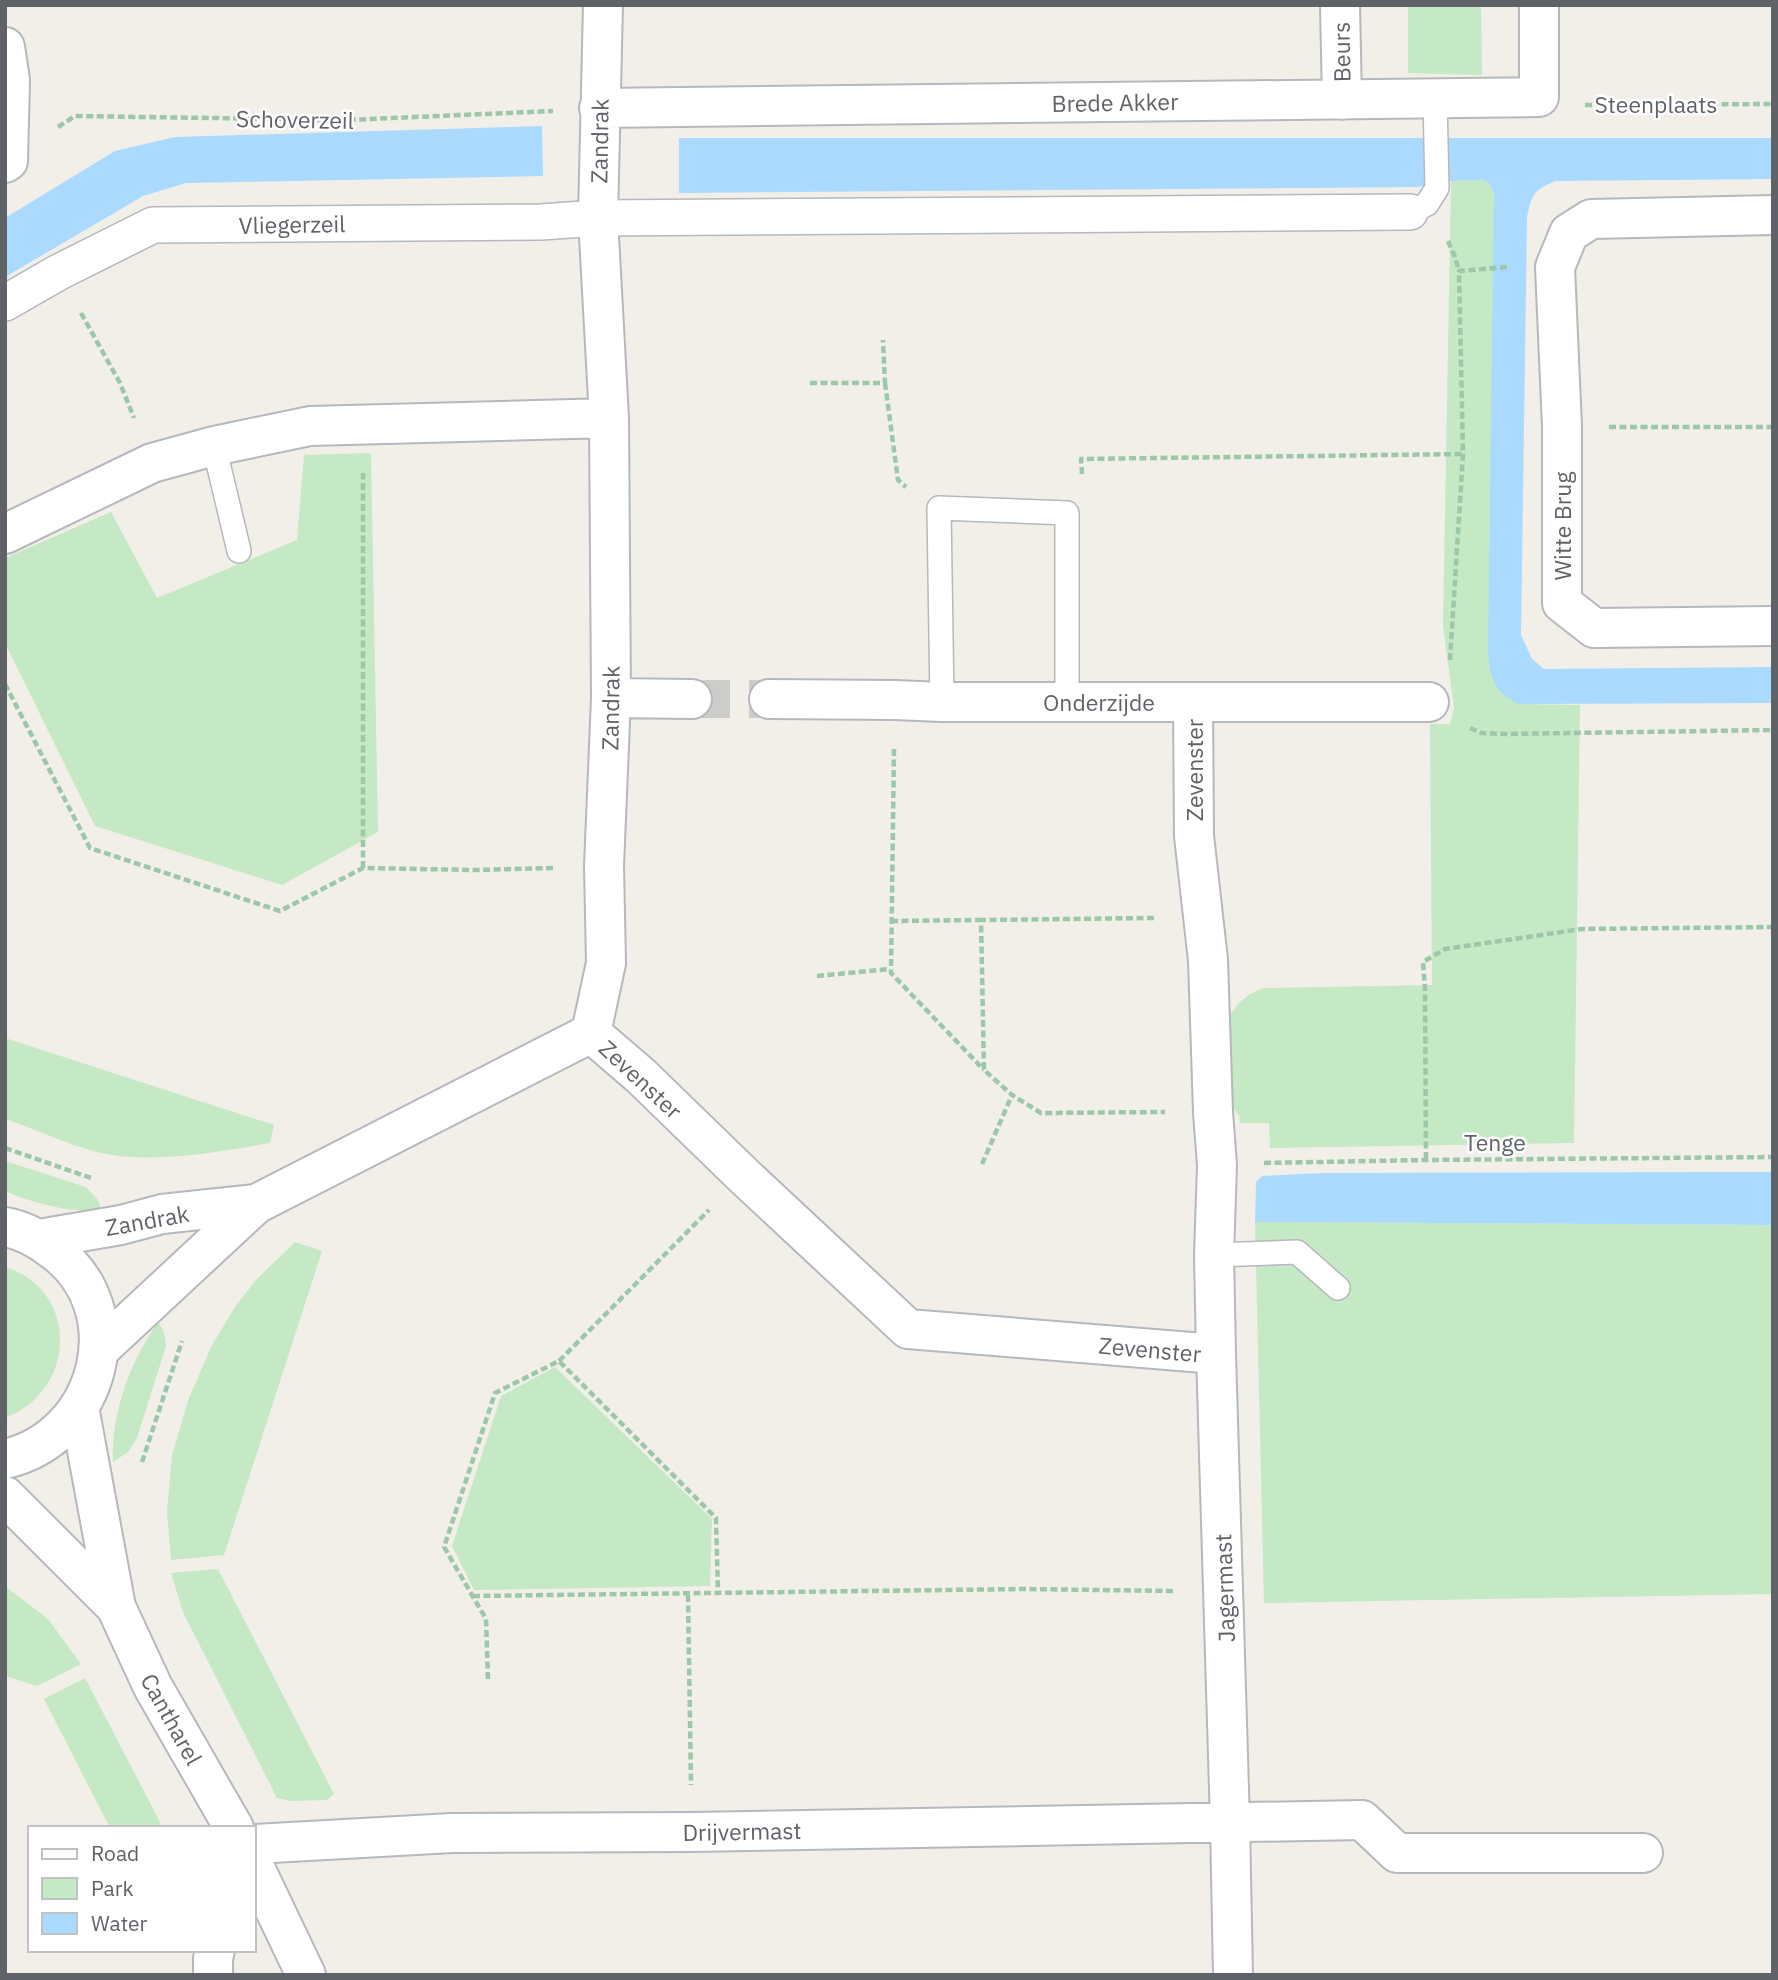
<svg xmlns="http://www.w3.org/2000/svg" width="1778" height="1980" font-family="'IBM Plex Sans',sans-serif">
  <rect width="100%" height="100%" fill="#f1efe8"/>
  <path fill="#c5e8c5" d="M1408 5H1481L1482 75 1408 73Z
    M1484 180 1490 185 1494 193 1518 704 1580 705 1574 1143 1270 1148 1269 1123H1240L1239 1115 1227 1102 1225 1021 1239 1003 1250 994 1263 988 1432 985 1430 724H1450L1454 708 1443 626 1451 181Z
    M371 453 378 832 282 885 95 826 5 643V558L111 512 157 598 297 540 304 455Z
    M5 1038 274 1125 270 1143C217 1152 149 1165 97 1152 67 1144 35 1129 5 1119Z
    M5 1161 86 1187 98 1200 101 1209C71 1214 33 1203 5 1191Z
    M1255 1222 1773 1225V1594L1264 1603Z
    M295 1242 322 1251 224 1555 171 1560 167 1512 172 1455 189 1398 212 1345 235 1307 255 1281Z
    M5 1267C80 1290 77 1391 5 1418Z
    M158 1322 164 1332 166 1346 137 1438 128 1452 113 1462C111 1413 130 1362 158 1322Z
    M555 1367 712 1519 710 1586 474 1590 452 1546 501 1396Z
    M218 1569 334 1794 327 1800 290 1801 277 1798 183 1612 171 1573Z
    M5 1586 48 1619 81 1664 37 1686 5 1676Z
    M85 1678 161 1824 153 1828H110L44 1699Z"/>
  <path fill="#aadaff" d="M542 126 543 176 186 183 143 196 5 277V218L115 151 175 137Z
    M679 138H1773V179L1555 181C1534 190 1532 194 1527 217L1521 635 1532 659 1544 669 1773 667V703L1518 704C1492 690 1490 677 1488 649L1494 193 1490 185 1484 180 1451 181 1417 187 679 193Z
    M1773 1172V1225L1255 1222 1256 1182 1262 1176 1323 1173Z"/>
  <g fill="none" stroke-linecap="round" stroke-linejoin="round">
    <path stroke="#ccccc8" stroke-width="38" stroke-dasharray="38 19" stroke-linecap="butt" d="M692 699H769"/>
    <g stroke="#b5b8bc" stroke-width="26">
      <path id="service" d="M1410 212 1427 204 1437 188 1435 98
        M214 446 239 551
        M942 702 939 508 1067 513V702
        M1214 1255 1297 1252 1338 1288"/>
    </g>
    <g stroke="#b5b8bc" stroke-width="38">
      <path id="pedestrian" d="M5 303 59 272 153 225 541 222 598 218 1410 212"/>
    </g>
    <g stroke="#b5b8bc" stroke-width="42">
      <path id="minor" d="M1340 5 1342 100
        M5 47 10 80 8 161 5 163
        M599 108 1539 97V5
        M1773 215 1591 219 1569 233 1555 267 1562 427V603L1594 628 1773 626
        M5 534 152 463 214 446 310 426 609 418
        M611 698 692 699
        M769 699 895 700 942 702H1429
        M591 1033 641 1076 744 1176 908 1329 1216 1354 1214 1255 1217 1165 1213 1112 1208 960 1194 836 1193 702
        M39 1239 121 1225 162 1214 256 1204
        M99 1350 256 1204 591 1033 606 963 604 866 611 698 609 418 598 218 603 5
        M1216 1354 1230 1823 1233 1975
        M79 1407 116 1607 153 1687 234 1828
        M5 1496 116 1607
        M254 1844 452 1833 692 1832 1362 1820 1397 1853H1643
        M254 1866 306 1975
        M213 1975V1959L215 1950"/>
    </g>
    <g stroke="#b5b8bc" stroke-width="42">
      <path id="tertiary" d="M5 1227C23 1230 39 1239 53 1250 134 1309 101 1437 5 1459"/>
    </g>
    <path stroke="#9cc7a9" stroke-width="4.5" stroke-dasharray="7 3.5" stroke-linecap="butt" d="M1585 105 1773 104
      M58 127 75 116 347 120 553 111
      M1448 241 1455 257 1459 271
      M81 313 120 383 134 418
      M810 383H885L883 340
      M885 383 898 480 906 487
      M1609 427H1773
      M1082 474 1081 459 1463 454
      M1450 660 1463 454 1459 271 1508 267
      M5 684 90 848 280 911 363 868 475 870 556 868
      M1470 728 1481 733 1505 734 1773 730
      M894 749 891 973 984 1070
      M363 868V473
      M1154 918 981 920 984 1070 1012 1095 1041 1113 1165 1112
      M891 921 981 920
      M817 976 890 969
      M5 1148 91 1178
      M1426 1159 1425 989 1423 962 1445 949 1582 929 1773 927
      M1264 1163 1426 1160 1773 1157
      M982 1164 1012 1095
      M559 1361 709 1210
      M142 1462 182 1341
      M688 1595 691 1785
      M473 1596 1024 1589 1174 1591
      M488 1679 486 1619 444 1547 495 1393 559 1361 716 1518 718 1593"/>
    <use href="#service" stroke="#fff" stroke-width="23"/>
    <use href="#pedestrian" stroke="#fff" stroke-width="35"/>
    <use href="#minor" stroke="#fff" stroke-width="38"/>
    <use href="#tertiary" stroke="#fff" stroke-width="38"/>
  </g>
  <g text-anchor="middle" dominant-baseline="central" stroke-width="5" stroke-linejoin="round" paint-order="stroke">
    <g font-size="23" fill="#5f6368" stroke="#fff">
      <text transform="translate(1341 52) rotate(-91)">Beurs</text>
      <text transform="translate(1115 102) rotate(-1)">Brede Akker</text>
      <text x="1656" y="104">Steenplaats</text>
      <text transform="translate(295 119) rotate(1)">Schoverzeil</text>
      <text transform="translate(599 141) rotate(-89)">Zandrak</text>
      <text transform="translate(292 224) rotate(-1)">Vliegerzeil</text>
      <text transform="translate(1562 526) rotate(-90)">Witte Brug</text>
      <text x="1099" y="702">Onderzijde</text>
      <text transform="translate(610 708) rotate(-89)">Zandrak</text>
      <text transform="translate(1194 770) rotate(-90)">Zevenster</text>
      <text transform="translate(641 1079) rotate(43)">Zevenster</text>
      <text x="1495" y="1142">Tenge</text>
      <text transform="translate(147 1220) rotate(-10)">Zandrak</text>
      <text transform="translate(1150 1349) rotate(5)">Zevenster</text>
      <text transform="translate(1224 1588) rotate(-92)">Jagermast</text>
      <text transform="translate(172 1719) rotate(61)">Cantharel</text>
      <text transform="translate(742 1831) rotate(-1)">Drijvermast</text>
    </g>
  </g>
  <rect width="1778" height="1980" fill="none" stroke="#5f6368" stroke-width="14"/>
  <rect x="28" y="1826" width="228" height="126" fill="#ffffff" stroke="#bfc1c3" stroke-width="2"/>
  <rect x="42" y="1849" width="35" height="10" fill="#ffffff" stroke="#bfc1c3" stroke-width="2"/>
  <text x="91" y="1861" font-size="21" fill="#5f6368">Road</text>
  <rect x="42" y="1878" width="35" height="21" fill="#c5e8c5" stroke="#bfc1c3" stroke-width="2"/>
  <text x="91" y="1896" font-size="21" fill="#5f6368">Park</text>
  <rect x="42" y="1913" width="35" height="21" fill="#aadaff" stroke="#bfc1c3" stroke-width="2"/>
  <text x="91" y="1931" font-size="21" fill="#5f6368">Water</text>
</svg>
